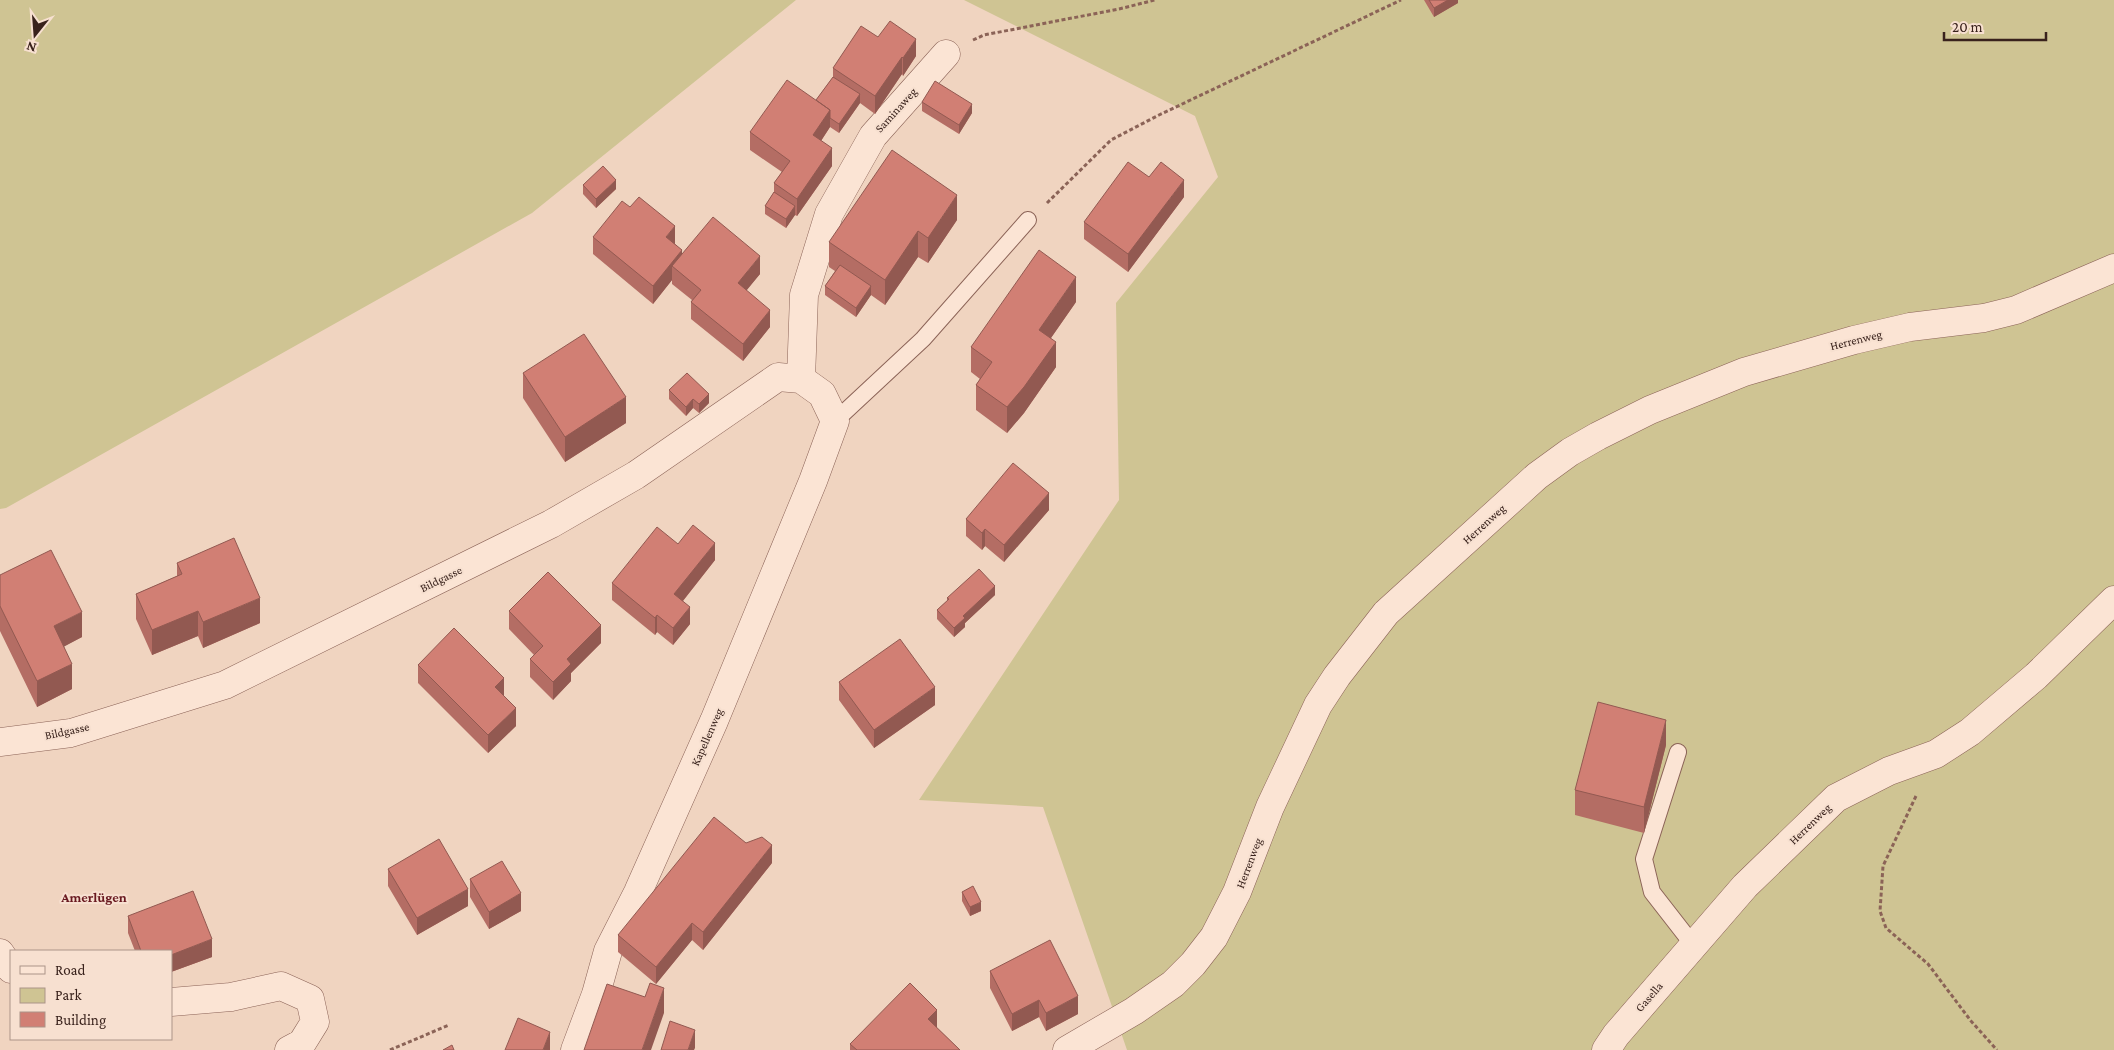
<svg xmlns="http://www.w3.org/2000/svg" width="2114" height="1050" font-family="'Crimson Pro',serif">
  <rect width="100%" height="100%" fill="#f0d4c0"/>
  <path fill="#cfc493" d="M0 0H796L532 213 6 508 0 509Z
    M964 0H2114V1050H1127L1043 807 919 800 1119 500 1116 303 1218 177 1195 116Z"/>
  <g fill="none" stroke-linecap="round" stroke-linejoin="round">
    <g stroke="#8b6357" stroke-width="18">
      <path id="service" d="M835 421 923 339 1028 220
        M1678 752 1644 859 1652 892 1694 946"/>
    </g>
    <g stroke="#8b6357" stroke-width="29">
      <path id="minor" d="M801 379 804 295 829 214 873 136 946 54
        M0 742 71 733 225 685 551 524 636 475 778 377 801 379 822 394 835 421 813 481 714 721 638 892 608 951 596 994 575 1050
        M0 953 11 969
        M171 1002 231 997 281 986 310 999 315 1022 302 1043 289 1050
        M1067 1050 1134 1011 1173 984 1193 964 1214 937 1237 892 1270 807 1318 705 1337 676 1386 613 1537 476 1570 452 1598 436 1650 410 1744 372 1854 340 1910 327 1984 318 2016 310 2114 268
        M1606 1050 1616 1035 1745 886 1836 798 1889 771 1936 754 1970 732 2036 676 2114 600"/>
    </g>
    <path stroke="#8b6357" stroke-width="3" stroke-dasharray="4 2.5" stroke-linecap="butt" d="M973 40 984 35 1119 9 1155 0
      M1047 203 1111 140 1159 115 1401 0
      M1916 796 1883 866 1880 911 1886 928 1928 964 1971 1021 1997 1050
      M390 1050 449 1025"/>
    <use href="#service" stroke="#fbe4d4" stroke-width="16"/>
    <use href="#minor" stroke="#fbe4d4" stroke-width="28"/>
  </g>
  <path fill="#b46d64" d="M1424 0H1458V3L1434 17Z
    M878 37 916 56 903 76 902 74 875 114 860 103 839 133 830 127 821 141 832 166 797 216 795 215 786 228 765 214V206L774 192V183L782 172 750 150V132L816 100 833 77V68Z
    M922 102 972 113 959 134 922 111Z
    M583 185 616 189 596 208 583 194Z
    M1184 197 1128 272 1084 239V222Z
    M957 220 928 263 918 257 885 305 871 295 856 317 825 295V286L835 271 829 267V242Z
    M593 237 675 244 682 254 760 274 746 290 770 327 743 361 691 319V302L692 300 672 284V280L653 304 593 254Z
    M1076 302 1051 338 1056 367 1024 413 1007 433 976 410V385L980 379 971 372V347Z
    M523 373 626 423 565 462 523 398Z
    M669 390 709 403 699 413 693 408 686 416 669 399Z
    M1049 510 1004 562 985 546 982 550 966 536V519Z
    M678 544 715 560 683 601 690 624 673 645 657 632 655 635 612 600V583Z
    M177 563 260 623 203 648 198 636 152 655 136 619V594L177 576Z
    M0 575 82 637 64 646 72 689 37 707 0 631Z
    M995 595 965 623V627L954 637 937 619V610L947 601V598Z
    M509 611 601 643 571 673V681L553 700 530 677V659L534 655 509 629Z
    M418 665 516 726 488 753 418 683Z
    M839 682 935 705 874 748 839 700Z
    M1666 745 1644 833 1575 815V790Z
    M772 863 703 950 692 940 656 984 618 952V935Z
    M388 869 468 906 417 935 388 886Z
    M470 879 521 911 489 929 470 897Z
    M962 892 981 911 970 916 962 901Z
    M128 916 212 957 171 972V951H135L128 933Z
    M990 971 1078 1014 1046 1031 1039 1017 1012 1031 990 988Z
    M937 1028 960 1050H850V1044Z"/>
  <path fill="#925951" d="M1448 0H1458V3L1434 17V8Z
    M916 39V56L903 76V58Z
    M902 57V74L875 114V96Z
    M860 94V103L839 133V124Z
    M972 104V113L959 134V125Z
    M830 110V127L813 153V135Z
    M832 148V166L797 216V199Z
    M616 180V189L596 208V199Z
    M1184 180V197L1128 272V254Z
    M957 195V220L928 263V238Z
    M795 206V215L786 228V219Z
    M675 226V244L666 255V237Z
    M918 231V257L885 305V280Z
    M682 250V268L672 266V280L653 304V286Z
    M760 256V274L738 301V283Z
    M1076 277V302L1039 355V330Z
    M871 286V295L856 317V308Z
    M770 310V327L743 361V344Z
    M1056 342V367L1024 413 1007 433V407Z
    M709 394V403L699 413V404Z
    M626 397V423L565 462V437Z
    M693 399V408L686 416V407Z
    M1049 493V510L1004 562V545Z
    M985 529V546L982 550V533Z
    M715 543V560L674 612V594Z
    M995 586V595L965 623V627L954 637V628L963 616Z
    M260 598V623L203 648V622Z
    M690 607V624L673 645V628Z
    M198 611V636L152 655V630Z
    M82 612V637L54 652V626Z
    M657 615V632L655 635V618Z
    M601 625V643L571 673V681L553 700V682L567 659Z
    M72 664V689L37 707V681Z
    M504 678V696L495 687Z
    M935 687V705L874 748V730Z
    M516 708V726L488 753V735Z
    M1666 720V745L1644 833V807Z
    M772 845V863L703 950V932Z
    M468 889V906L417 935V918Z
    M521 893V911L489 929V912Z
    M981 902V911L970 916V907Z
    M692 923V940L656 984V967Z
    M212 939V957L171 972V955Z
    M664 988V1013L651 1050H642Z
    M1078 996V1014L1046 1031V1013Z
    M1039 1000V1017L1012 1031V1014Z
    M937 1010V1035L928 1019Z
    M695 1030V1048L694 1050H688Z
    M550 1032V1050H543Z"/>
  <path fill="#d17f74" stroke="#925951" d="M1429 0H1448L1434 8Z
    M890 21 916 39 903 58 902 57 875 96 833 68 861 26 878 37Z
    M833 77 860 94 839 124 830 118V110L816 100Z
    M787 80 830 110 813 135 832 148 797 199 774 183 790 161 750 132Z
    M935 81 972 104 959 125 922 102Z
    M892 150 957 195 928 238 918 231 885 280 829 242Z
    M1128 162 1149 177 1161 162 1184 180 1128 254 1084 222Z
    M603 166 616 180 596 199 583 185Z
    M774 192 795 206 786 219 765 206Z
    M639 197 675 226 666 237 682 250 653 286 593 237 622 201 630 207Z
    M713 217 760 256 738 283 770 310 743 344 691 302 701 290 672 266Z
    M1039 250 1076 277 1039 330 1056 342 1024 387 1007 407 976 385 992 362 971 347Z
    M840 265 871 286 856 308 825 286Z
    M584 334 626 397 565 437 523 373Z
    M687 373 709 394 699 404 693 399 686 407 669 390Z
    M1013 463 1049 493 1004 545 985 529 982 533 966 519Z
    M693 525 715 543 674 594 690 607 673 628 657 615 655 618 612 583 657 527 678 544Z
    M234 538 260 598 203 622 198 611 152 630 136 594 182 574 177 563Z
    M51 550 82 612 54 626 72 664 37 681 0 606V575Z
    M979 569 995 586 963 616 965 618 954 628 937 610 949 599 947 598Z
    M548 572 601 625 567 659 571 664 553 682 530 659 543 646 509 611Z
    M454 628 504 678 495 687 516 708 488 735 418 665Z
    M900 639 935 687 874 730 839 682Z
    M1598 702 1666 720 1644 807 1575 790Z
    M714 817 746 843 762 837 772 845 703 932 692 923 656 967 618 935Z
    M439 839 468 889 417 918 388 869Z
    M502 861 521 893 489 912 470 879Z
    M973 886 981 902 970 907 962 892Z
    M193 891 212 939 171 955V951H141L128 916Z
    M1050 940 1078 996 1046 1013 1039 1000 1012 1014 990 971Z
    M650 983 664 988 642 1050H584L607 984 645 997Z
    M910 983 937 1010 928 1019 960 1050H857L850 1044Z
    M518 1018 550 1032 543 1050H505Z
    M670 1021 695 1030 688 1050H661Z
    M452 1045 454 1050H443Z"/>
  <g text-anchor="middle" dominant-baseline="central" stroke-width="4" stroke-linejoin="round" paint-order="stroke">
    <g font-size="12" fill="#39221c" stroke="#f7e0d0">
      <text transform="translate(896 110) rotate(-48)">Saminaweg</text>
      <text transform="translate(1856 340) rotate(-14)">Herrenweg</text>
      <text transform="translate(1484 524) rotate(-42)">Herrenweg</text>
      <text transform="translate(441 579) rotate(-26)">Bildgasse</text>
      <text transform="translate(67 731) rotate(-12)">Bildgasse</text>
      <text transform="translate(707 737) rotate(-66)">Kapellenweg</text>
      <text transform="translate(1810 824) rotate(-44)">Herrenweg</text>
      <text transform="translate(1249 863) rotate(-69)">Herrenweg</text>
      <text transform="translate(1649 997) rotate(-49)">Gasella</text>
    </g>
    <g font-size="14" font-weight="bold" fill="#691920" stroke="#f7e0d0">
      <text x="94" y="897">Amerlügen</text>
    </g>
  </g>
  <rect x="10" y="950" width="162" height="90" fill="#f7e0d0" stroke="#ab9488"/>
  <rect x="20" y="966" width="25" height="8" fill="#fbe4d4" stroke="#ab9488"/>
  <text x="55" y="975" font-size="15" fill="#39221c">Road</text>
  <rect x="20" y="988" width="25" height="15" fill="#cfc493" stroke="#ab9488"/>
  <text x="55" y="1000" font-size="15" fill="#39221c">Park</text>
  <rect x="20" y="1012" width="25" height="15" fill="#d17f74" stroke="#ab9488"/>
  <text x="55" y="1025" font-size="15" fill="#39221c">Building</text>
  <g transform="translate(35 35) rotate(197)" stroke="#f7e0d0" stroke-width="4" paint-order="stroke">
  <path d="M0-4L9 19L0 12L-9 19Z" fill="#39221c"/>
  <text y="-8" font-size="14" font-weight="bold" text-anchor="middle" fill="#39221c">N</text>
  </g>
  <path d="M1944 32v8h102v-8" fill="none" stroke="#39221c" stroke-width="2.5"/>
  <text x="1952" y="32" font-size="15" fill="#39221c" stroke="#f7e0d0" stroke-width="4" paint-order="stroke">20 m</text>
</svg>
